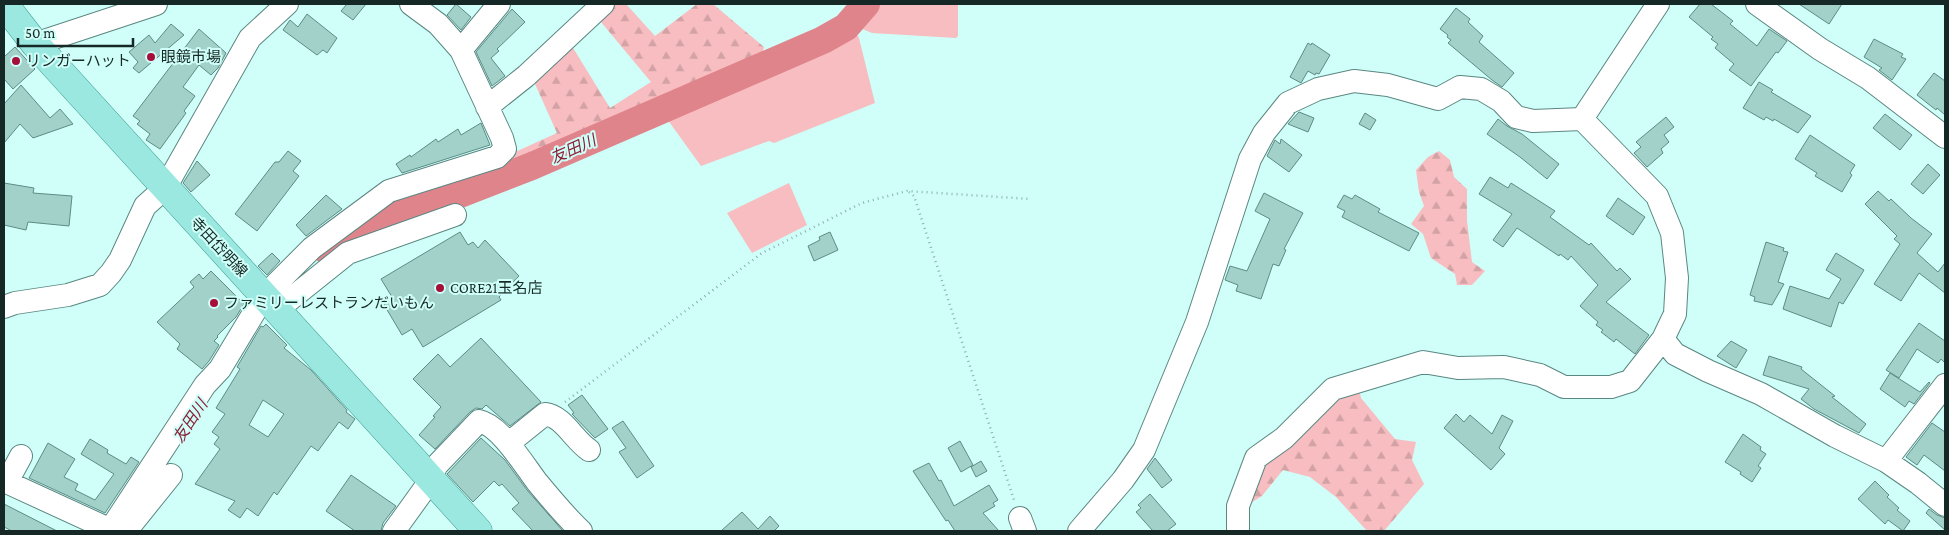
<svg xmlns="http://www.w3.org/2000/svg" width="1949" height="535" font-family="'Crimson Pro','Noto Sans JP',serif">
  <defs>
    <pattern id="forest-firs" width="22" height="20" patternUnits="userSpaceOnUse" patternTransform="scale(1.25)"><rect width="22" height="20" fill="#f7bdc0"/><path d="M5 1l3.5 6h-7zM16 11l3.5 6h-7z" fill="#d3a2a5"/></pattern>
  </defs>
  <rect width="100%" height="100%" fill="#cffff8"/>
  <path fill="#f7bdc0" d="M873 4H958V36L956 38 872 33 855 26Z
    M853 27 859 38 875 103 774 143 769 141 701 166 662 112 820 44Z
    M789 183 807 225 752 253 727 213Z"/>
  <path fill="url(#forest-firs)" d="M609 4H626L655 36 697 4H713L764 47 761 59 738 72 654 109 491 179 495 161 557 133 531 75 570 43 610 108 651 82 596 16Z
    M1439 151 1450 160 1454 177 1467 189V221L1472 262 1485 271 1472 285H1457L1455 274 1431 258 1423 234 1411 224 1424 206 1419 192 1416 170 1428 157Z
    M1359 389 1361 398 1395 439 1416 442 1412 460 1424 484 1384 531H1367L1336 497 1310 477 1283 470 1262 496 1246 506 1259 460 1335 391Z"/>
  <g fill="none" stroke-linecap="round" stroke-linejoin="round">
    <path stroke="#e0848c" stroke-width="28" d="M326 250 342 235 398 212 460 194 532 166 823 40 846 27 866 4"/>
  </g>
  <path fill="#a2d1ca" stroke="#5e8b85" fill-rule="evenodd" d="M347 4H366L353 20 341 11Z
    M456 4 471 17 461 30 447 15Z
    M1700 4H1711L1733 21 1730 24 1757 46 1769 29 1787 41 1778 53 1776 52 1751 86 1729 70 1734 64 1715 48 1718 44 1711 39 1713 37 1689 17Z
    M1799 4H1842L1829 24Z
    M1456 8 1470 19 1468 22 1483 36 1479 42 1514 73 1502 87 1492 80 1448 43 1451 40 1447 37 1448 35 1440 29Z
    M512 9 525 22 497 49 499 51 491 58 505 76 492 86 476 52Z
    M307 14 337 38 327 53 323 50 317 55 283 30 290 20 298 27Z
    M171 24 184 35 139 73 133 68 138 62 129 52 149 35 155 43Z
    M199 29 226 53 218 68 211 75 199 65 183 87 195 96 184 111 186 113 160 149 146 140 150 134 137 124 140 121 133 116Z
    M1874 39 1903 54 1901 57 1906 59 1892 80 1879 70 1882 68 1864 57Z
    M1308 43 1311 45 1312 43 1330 55 1319 74 1316 73 1315 75 1308 71 1301 83 1290 77Z
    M15 47 35 69 13 89 4 79V57Z
    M1934 73 1945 81V115L1937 108 1936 110 1917 95Z
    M1759 82 1773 90 1771 92 1811 116 1798 133 1774 119 1773 121 1766 117 1764 120 1743 108Z
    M21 85 50 118 60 109 73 124 33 138 20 124 4 143V104Z
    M1299 112 1314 118 1308 132 1288 124Z
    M1365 113 1376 120 1370 130 1359 124Z
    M1885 114 1912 135 1900 150 1873 128Z
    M1666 117 1674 127 1664 135 1669 142 1661 149 1663 153 1647 167 1634 153 1641 147 1636 142Z
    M1498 119 1507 126 1522 134 1559 164 1547 179 1520 157 1487 134Z
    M481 123 490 145 402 173 396 164 410 155 411 157 436 139 438 142 458 129 461 135Z
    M1810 135 1855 165 1850 173 1852 175 1842 192 1815 176 1817 173 1795 159Z
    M1281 139 1302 155 1289 172 1267 156 1275 140 1280 144Z
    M288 151 301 161 293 171 299 176 257 231 235 214 275 162H279Z
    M197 161 210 175 191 192 183 183Z
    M1928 164 1940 175 1923 194 1911 184Z
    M1490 177 1508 188 1511 183 1555 211 1550 217 1589 245 1591 243 1617 271 1620 268 1631 279 1606 302 1649 335 1635 354 1616 339 1614 342 1601 332 1603 330 1596 325 1598 322 1580 306 1598 285 1571 256 1568 260 1560 254 1559 256 1517 228 1503 247 1493 240 1512 214 1479 194Z
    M4 183 34 188 33 193 72 196 69 226 28 222 26 230 4 225Z
    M1878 191 1889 201 1891 199 1911 218 1932 234 1917 253 1938 272 1945 263V293L1919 273 1901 301 1874 284 1900 244 1894 239 1897 236 1865 204Z
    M1264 193 1303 213 1284 249 1286 250 1279 266 1273 264 1261 299 1236 291 1238 285 1225 280 1230 266 1247 271 1270 219 1255 211Z
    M326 195 342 209 306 236 296 225Z
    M1344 195 1352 199 1355 195 1380 209 1378 212 1419 233 1409 251 1342 217 1345 211 1337 207Z
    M1618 198 1645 217 1633 235 1606 216Z
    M460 232 468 245 473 242 478 248 485 240 519 276 499 297 501 300 423 347 412 329 402 335 383 303 392 297 381 279Z
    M830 232 838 250 814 261 808 246 820 240 819 237Z
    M1766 242 1784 248 1783 251 1788 252 1778 282 1784 284 1772 305 1754 301 1755 297 1750 295Z
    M272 253 280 261 267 275 258 266Z
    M1836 253 1864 270 1843 304 1839 302 1831 327 1783 309 1790 286 1829 299 1841 279 1826 270Z
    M211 271 244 304 236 317 217 336 218 337 214 341 219 345 209 361 202 369 177 349 180 344 157 322 194 287 190 282 199 274 203 279Z
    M1919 323 1945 341V363L1941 359 1938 363 1917 349 1899 378 1886 370Z
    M266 324 287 345 284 348 311 370 347 410 346 412 355 419 348 429 339 422 318 451 311 446 277 495 274 492 258 516 247 508 240 518 228 510 235 501 195 484 220 449 214 444 219 437 212 432 225 414 216 408 240 369 237 367 261 326 263 327ZM263 400 284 414 268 437 249 425Z
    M481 338 541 402 510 426 486 405 482 409 476 408 470 412 435 449 419 435 435 417 433 416 441 407 413 379 438 354 450 367Z
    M1731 341 1747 350 1736 368 1717 356Z
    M1769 356 1802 367 1801 369 1835 396 1832 397 1866 424 1859 433 1814 409 1801 399 1809 389 1763 375Z
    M1890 373 1920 392 1929 382 1930 383 1914 404 1909 401 1905 407 1880 389Z
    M582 395 608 429 595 438 572 414 574 413 568 405Z
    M1456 414 1464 422 1470 415 1492 434 1502 415 1513 421 1499 448 1505 454 1491 470 1444 428Z
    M623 421 654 466 637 478 619 452 626 448 612 428Z
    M1932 423 1945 432V471L1924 455 1917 465 1906 457Z
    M1743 434 1761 447 1760 450 1766 454 1758 466 1761 468 1752 482 1740 474 1741 472 1725 462Z
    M481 438 505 460 527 490 563 531H533L512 509 519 503 502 484 499 486 494 481 473 502 447 474Z
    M90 439 108 450 107 453 126 464 131 457 139 462 105 513 29 478 48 443 75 459 64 477 78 484 75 490 95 500 114 474 81 454Z
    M960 441 973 465 961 472 948 448Z
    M1155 458 1172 480 1162 488 1147 469Z
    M981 461 987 471 976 477 971 467Z
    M929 463 939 481 941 480 954 506 989 485 998 500 993 503 995 506 983 513 999 531H955L948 520 946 521 913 471Z
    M351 475 396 506 383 523 381 531H355L326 511Z
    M1875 481 1889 495 1887 497 1899 508 1897 510 1910 521 1903 531 1888 520 1885 524 1858 499Z
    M1150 494 1176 524 1167 531H1153L1136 512 1141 508 1138 505Z
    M4 504 57 531H12L4 527Z
    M1929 509 1937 515 1945 518V530L1926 513Z
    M742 512 758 529 770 516 779 526 774 531H721Z"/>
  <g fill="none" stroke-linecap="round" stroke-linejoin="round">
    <g stroke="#5b8782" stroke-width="24">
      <path id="minor" d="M1757 4 1820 49 1868 78 1945 137
        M35 44 156 4
        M461 50 499 4
        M487 107 526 76 603 4
        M1582 119 1658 4
        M4 307 15 303 68 295 100 285 111 273 120 260 145 206 165 188 250 38 287 4
        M279 312 288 301 348 253 455 215
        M509 443 545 414C563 416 574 440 589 450
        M1886 461 1945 385
        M4 481 113 531
        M7 482 21 456
        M1020 518 1025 531
        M110 530 205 385 220 369 264 296 312 248 389 191 497 157 505 149 502 138 461 50 438 24 411 4
        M126 531 171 475
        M394 531 425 488 437 465 479 421C500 425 524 465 537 482 551 499 565 516 581 531
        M1079 531 1123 480 1144 450 1197 322 1250 159 1264 133 1288 103 1318 89 1354 81 1388 85 1438 99 1460 87 1481 89 1501 101 1516 117 1533 121 1582 119 1657 196 1672 233 1677 278 1675 314 1663 339 1675 354 1708 371 1761 394 1835 436 1886 461 1918 483 1945 505
        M1238 531V506L1256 458 1284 438 1333 389 1423 362 1458 368 1504 367 1540 375 1564 387H1611L1630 381 1663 339"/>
    </g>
    <g stroke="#409b92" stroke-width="29">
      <path id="major" d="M4 4 35 44 478 531"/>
    </g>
    <path stroke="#8db2ad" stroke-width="2.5" stroke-dasharray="1 4" stroke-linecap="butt" d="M909 192 914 196 1014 500
      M565 402 762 253 862 203 907 191 1030 199"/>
    <use href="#minor" stroke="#fff" stroke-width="22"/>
    <use href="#major" stroke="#9ae8e0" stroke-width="28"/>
  </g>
  <g fill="#a70e39" stroke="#cffff8" stroke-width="2">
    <circle cx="151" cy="57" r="5"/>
    <circle cx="16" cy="61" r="5"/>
    <circle cx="440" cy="288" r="5"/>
    <circle cx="214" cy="303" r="5"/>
  </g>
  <g text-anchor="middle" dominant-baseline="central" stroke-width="4" stroke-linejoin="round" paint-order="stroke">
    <g font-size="15" fill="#162826" stroke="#cffff8" text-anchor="start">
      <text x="161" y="57">眼鏡市場</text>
      <text x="26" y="61">リンガーハット</text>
      <text x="450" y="288">CORE21玉名店</text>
      <text x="224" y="303">ファミリーレストランだいもん</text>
    </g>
    <g font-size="15" fill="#162826" stroke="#cffff8">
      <text transform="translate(219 247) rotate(47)">寺田岱明線</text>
    </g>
    <g font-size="16" font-style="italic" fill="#8d2036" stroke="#cffff8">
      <text transform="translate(573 149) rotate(-24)">友田川</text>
      <text transform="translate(190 421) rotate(-56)">友田川</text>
    </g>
  </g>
  <rect width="1949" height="535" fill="none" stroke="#162826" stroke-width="10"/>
  <path d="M18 38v8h115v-8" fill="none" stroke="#162826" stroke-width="2.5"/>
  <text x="25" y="38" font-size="15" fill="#162826" stroke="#cffff8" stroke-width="4" paint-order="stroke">50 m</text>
</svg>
